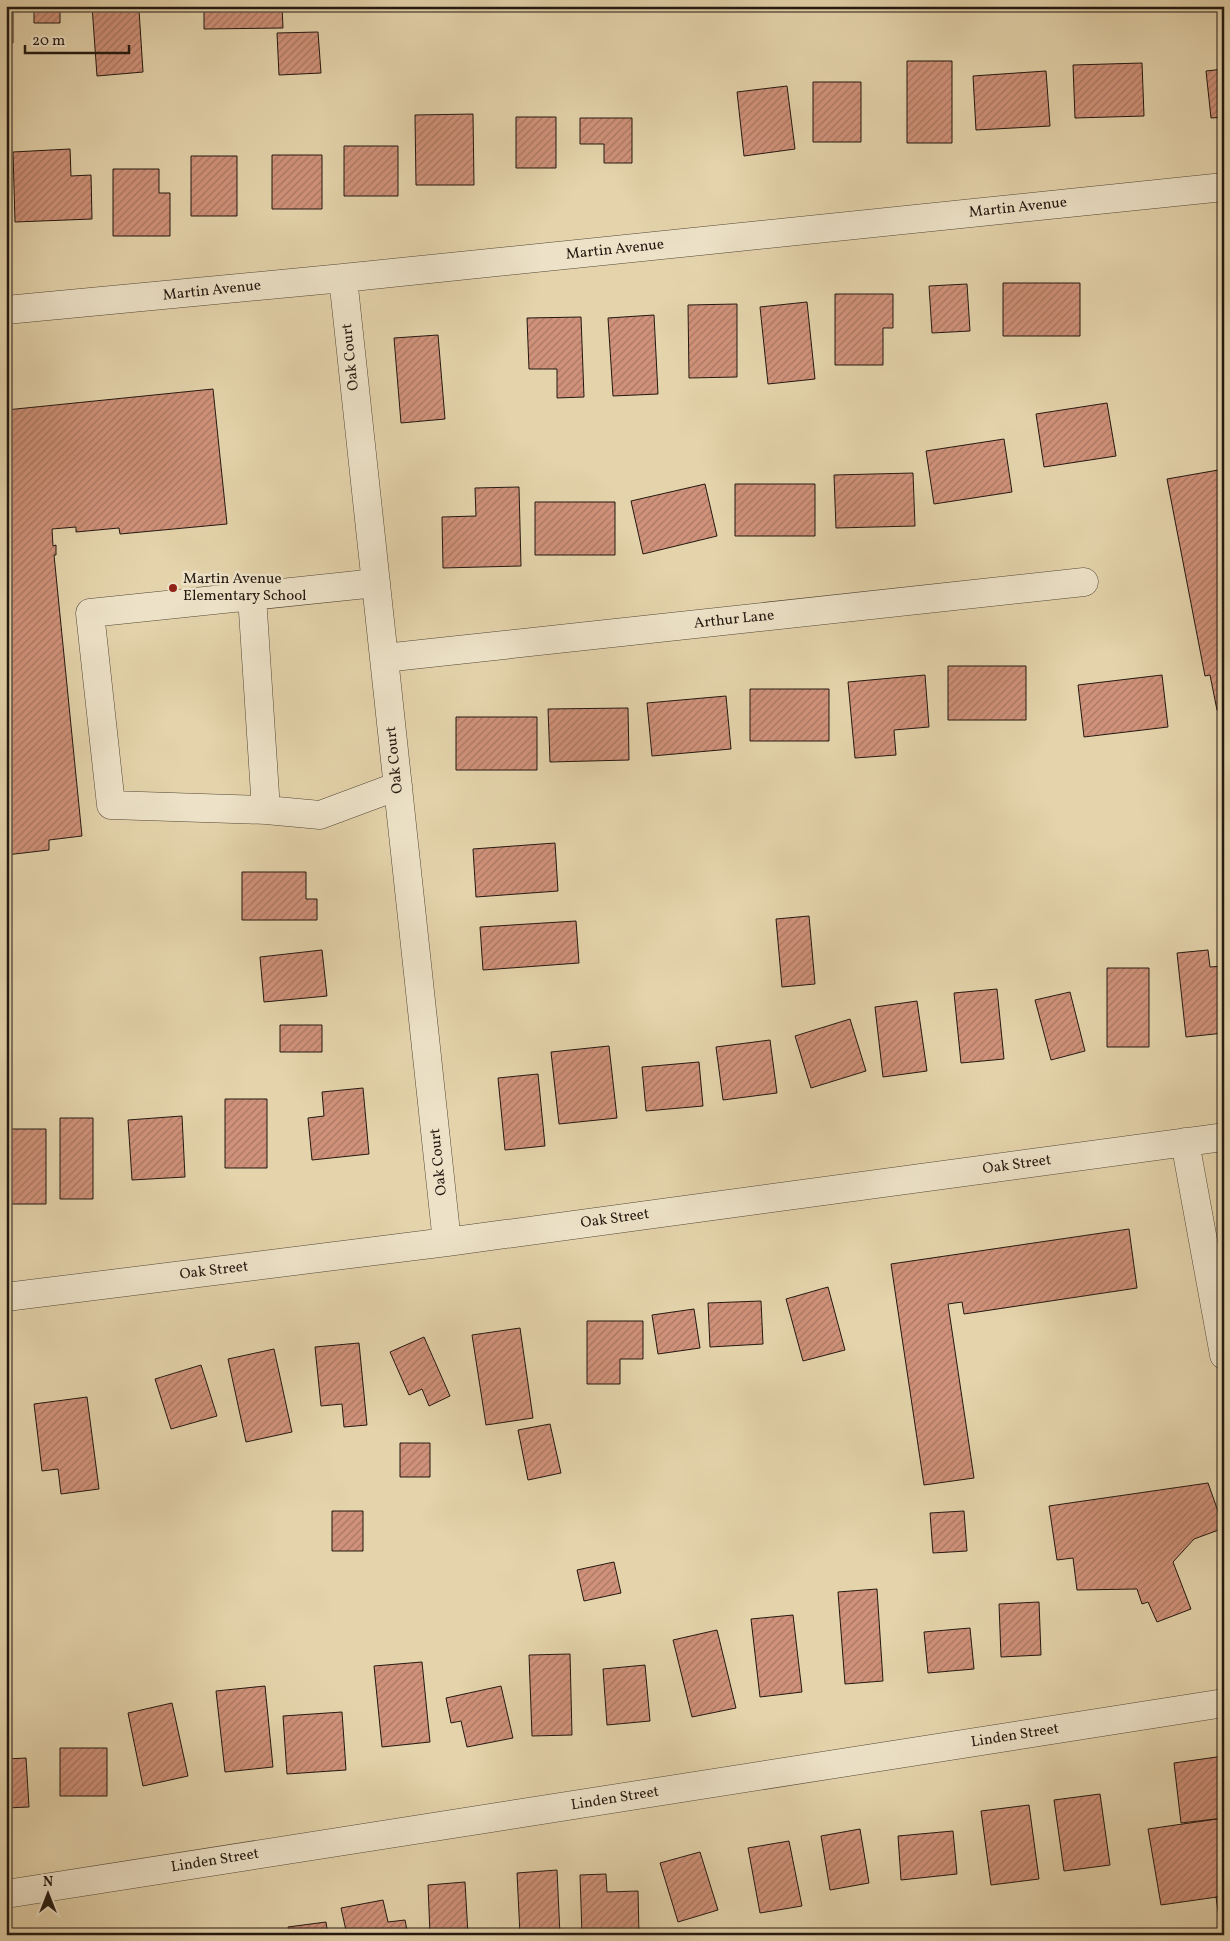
<svg xmlns="http://www.w3.org/2000/svg" width="1230" height="1941" font-family="Vollkorn,serif">
  <defs>
    <pattern id="building-hatch" width="6" height="6" patternUnits="userSpaceOnUse" patternTransform="scale(1.25)"><rect width="6" height="6" fill="#d0927a"/><path d="M-1 1l2-2M0 6l6-6M5 7l2-2" fill="none" stroke="#a87663"/></pattern>
  </defs>
  <rect width="100%" height="100%" fill="#e4d3ab"/>
  <filter id="stains"><feTurbulence type="fractalNoise" baseFrequency=".004" numOctaves="4"/><feColorMatrix values="0 0 0 0 .2 0 0 0 0 .09 0 0 0 0 .02 0 0 0 .5 -.17"/></filter>
  <radialGradient id="worn" r=".72"><stop offset=".6" stop-color="#630" stop-opacity="0"/><stop offset="1" stop-color="#630" stop-opacity=".3"/></radialGradient>
  <path fill="url(#building-hatch)" stroke="#231810" d="M6 6H13V43H6Z
    M34 6H60V23H34Z
    M92 6H154V9L139 10 143 72 97 76Z
    M204 6H282L283 28 204 29Z
    M318 32 321 73 279 75 277 33Z
    M907 61H952V143H907Z
    M1142 63 1144 116 1075 118 1073 65Z
    M1224 69V117L1211 118 1206 71Z
    M1046 71 1050 126 976 130 973 76Z
    M813 82H861V142H813Z
    M787 86 795 149 744 156 737 92Z
    M473 114 474 185H416L415 115Z
    M516 117H556V168H516Z
    M580 118H632V163H604V144H580Z
    M344 146H398V196H344Z
    M70 149 71 176 91 175 92 219 15 222 13 152Z
    M272 155H322V209H272Z
    M191 156H237V216H191Z
    M113 169H159V193H170V236H113Z
    M1003 283H1080V336H1003Z
    M967 284 970 331 932 333 929 286Z
    M835 294H893V328H883V365H835Z
    M807 302 815 379 768 384 760 307Z
    M737 304V377L689 378 688 305Z
    M654 315 658 394 613 396 608 318Z
    M581 317 584 397 557 398V369H529L527 318Z
    M438 335 445 419 401 423 394 338Z
    M213 389 227 524 120 534 119 528 76 532V527L52 529 53 546 56 545V555H54L82 836 49 840V850L6 855V410Z
    M1107 403 1116 456 1044 467 1036 414Z
    M1004 439 1012 492 934 504 926 451Z
    M1224 469V709L1217 710 1210 675 1205 676 1167 479Z
    M913 473 915 526 836 528 834 475Z
    M705 484 717 536 643 554 631 501Z
    M735 484H815V536H735Z
    M519 487 521 566 443 568 442 517 476 516 475 488Z
    M535 502H615V555H535Z
    M948 666H1026V720H948Z
    M925 675 929 727 894 730 896 755 855 758 848 682Z
    M1162 675 1168 727 1084 737 1078 685Z
    M750 689H829V741H750Z
    M726 696 731 749 652 756 647 703Z
    M628 708 629 760 550 762 548 709Z
    M456 717H537V770H456Z
    M555 843 558 891 476 897 473 849Z
    M242 872H306V899H317V920H242Z
    M809 916 815 984 782 987 776 919Z
    M576 921 579 963 483 970 480 927Z
    M322 950 327 996 264 1002 260 957Z
    M1208 950 1210 967 1224 966V1033L1186 1037 1177 953Z
    M1107 968H1149V1047H1107Z
    M997 989 1004 1059 961 1063 954 993Z
    M1070 992 1085 1051 1051 1060 1035 1000Z
    M917 1001 927 1071 883 1077 875 1007Z
    M850 1019 866 1071 811 1088 795 1036Z
    M280 1025H322V1052H280Z
    M770 1040 777 1093 723 1100 716 1047Z
    M609 1046 617 1118 559 1124 551 1052Z
    M699 1062 703 1106 646 1111 642 1067Z
    M538 1074 545 1146 505 1150 498 1078Z
    M363 1088 369 1154 312 1160 308 1118 324 1116 322 1092Z
    M225 1099H267V1168H225Z
    M182 1116 185 1177 132 1180 128 1120Z
    M60 1118H93V1199H60Z
    M11 1129H46V1204H11Z
    M1129 1229 1137 1288 964 1314 962 1302 948 1304 974 1478 924 1485 891 1264Z
    M828 1287 845 1350 803 1361 786 1299Z
    M761 1301 763 1344 710 1347 708 1303Z
    M694 1309 700 1348 658 1354 652 1315Z
    M587 1321H643V1359H620V1384H587Z
    M520 1328 533 1418 486 1425 472 1335Z
    M424 1337 450 1396 429 1406 422 1389 409 1395 390 1352Z
    M359 1343 367 1425 344 1427 342 1404 321 1406 315 1347Z
    M274 1349 292 1432 246 1442 228 1359Z
    M201 1365 217 1416 171 1429 155 1379Z
    M87 1397 99 1489 61 1494 58 1469 42 1471 34 1404Z
    M550 1424 561 1473 528 1480 518 1430Z
    M400 1443H430V1477H400Z
    M1208 1483 1224 1528 1194 1539 1173 1562 1191 1609 1157 1622 1148 1602 1142 1604 1137 1589 1077 1590 1073 1558 1057 1560 1049 1506Z
    M332 1511H363V1551H332Z
    M964 1511 967 1551 933 1553 930 1513Z
    M614 1562 621 1593 584 1601 577 1570Z
    M877 1589 883 1681 845 1684 838 1592Z
    M1039 1602 1041 1655 1001 1657 999 1604Z
    M793 1615 802 1692 760 1697 751 1619Z
    M970 1628 974 1669 928 1673 924 1632Z
    M717 1630 736 1708 692 1717 673 1640Z
    M570 1654 572 1735 532 1736 529 1655Z
    M422 1662 430 1742 382 1747 374 1666Z
    M645 1665 650 1721 607 1725 603 1669Z
    M265 1686 273 1767 225 1772 216 1691Z
    M501 1686 513 1738 467 1747 461 1721 451 1723 446 1698Z
    M172 1703 188 1776 143 1786 128 1713Z
    M342 1712 346 1770 287 1774 283 1716Z
    M60 1748H107V1796H60Z
    M1224 1756V1818L1181 1823 1174 1763Z
    M26 1758 29 1807 6 1808V1759Z
    M1100 1794 1110 1865 1064 1871 1054 1800Z
    M1029 1805 1039 1879 991 1885 981 1811Z
    M1224 1818V1896L1161 1905 1148 1829Z
    M860 1829 869 1883 830 1890 821 1836Z
    M953 1831 957 1874 901 1880 898 1836Z
    M789 1841 802 1906 760 1913 748 1848Z
    M700 1852 718 1910 678 1922 660 1863Z
    M557 1870 560 1935H520L517 1873Z
    M606 1874 607 1892 638 1891 639 1935H582L580 1875Z
    M465 1882 468 1935H430L428 1885Z
    M1224 1896V1931L1221 1932 1216 1897Z
    M383 1900 388 1922 405 1920 408 1935H347L341 1908Z
    M326 1922 328 1935H290L288 1927Z"/>
  <g fill="none" stroke-linecap="round" stroke-linejoin="round">
    <g stroke="#534737" stroke-width="29">
      <path id="minor" d="M343 278 447 1242
        M6 310 343 278 1224 187
        M376 583 90 613 111 805 266 810 320 815 398 786
        M252 596 266 810
        M384 658 1084 582
        M1185 1142 1224 1355
        M6 1297 447 1242 1224 1137
        M6 1894 1224 1703"/>
    </g>
    <use href="#minor" stroke="#ede2c8" stroke-width="28"/>
  </g>
  <circle fill="#8f2418" stroke="#ede2c8" stroke-width="2" cx="173" cy="588" r="5"/>
  <g text-anchor="middle" dominant-baseline="central" stroke-width="5" stroke-linejoin="round" paint-order="stroke">
    <g font-size="15" fill="#231810" stroke="#ede2c8">
      <text transform="translate(1018 208) rotate(-6)">Martin Avenue</text>
      <text transform="translate(615 250) rotate(-6)">Martin Avenue</text>
      <text transform="translate(212 291) rotate(-6)">Martin Avenue</text>
      <text transform="translate(351 357) rotate(-96)">Oak Court</text>
      <text transform="translate(734 620) rotate(-6)">Arthur Lane</text>
      <text transform="translate(395 760) rotate(-96)">Oak Court</text>
      <text transform="translate(439 1162) rotate(-96)">Oak Court</text>
      <text transform="translate(1017 1165) rotate(-8)">Oak Street</text>
      <text transform="translate(615 1219) rotate(-8)">Oak Street</text>
      <text transform="translate(214 1271) rotate(-7)">Oak Street</text>
      <text transform="translate(1015 1736) rotate(-9)">Linden Street</text>
      <text transform="translate(615 1799) rotate(-9)">Linden Street</text>
      <text transform="translate(215 1861) rotate(-9)">Linden Street</text>
    </g>
    <g font-size="15" fill="#231810" stroke="#ede2c8" text-anchor="start">
      <text x="183" y="579">Martin Avenue<tspan x="183" dy="17">Elementary School</tspan></text>
    </g>
  </g>
  <rect width="1230" height="1941" fill="none" stroke="#e4d3ab" stroke-width="25"/>
  <rect x="8" y="8" width="1215" height="1926" fill="none" stroke="#231810" stroke-width="2.5"/>
  <rect x="12" y="12" width="1205" height="1916" fill="none" stroke="#231810"/>
  <g transform="translate(48 1894)" stroke="#ede2c8" stroke-width="4" paint-order="stroke">
  <path d="M0-4L9 19L0 12L-9 19Z" fill="#231810"/>
  <text y="-8" font-size="14" font-weight="bold" text-anchor="middle" fill="#231810">N</text>
  </g>
  <path d="M25 45v8h104v-8" fill="none" stroke="#231810" stroke-width="2.5"/>
  <text x="32" y="45" font-size="15" fill="#231810" stroke="#ede2c8" stroke-width="4" paint-order="stroke">20 m</text>
  <rect width="100%" height="100%" filter="url(#stains)"/>
  <rect width="100%" height="100%" fill="url(#worn)"/>
</svg>
